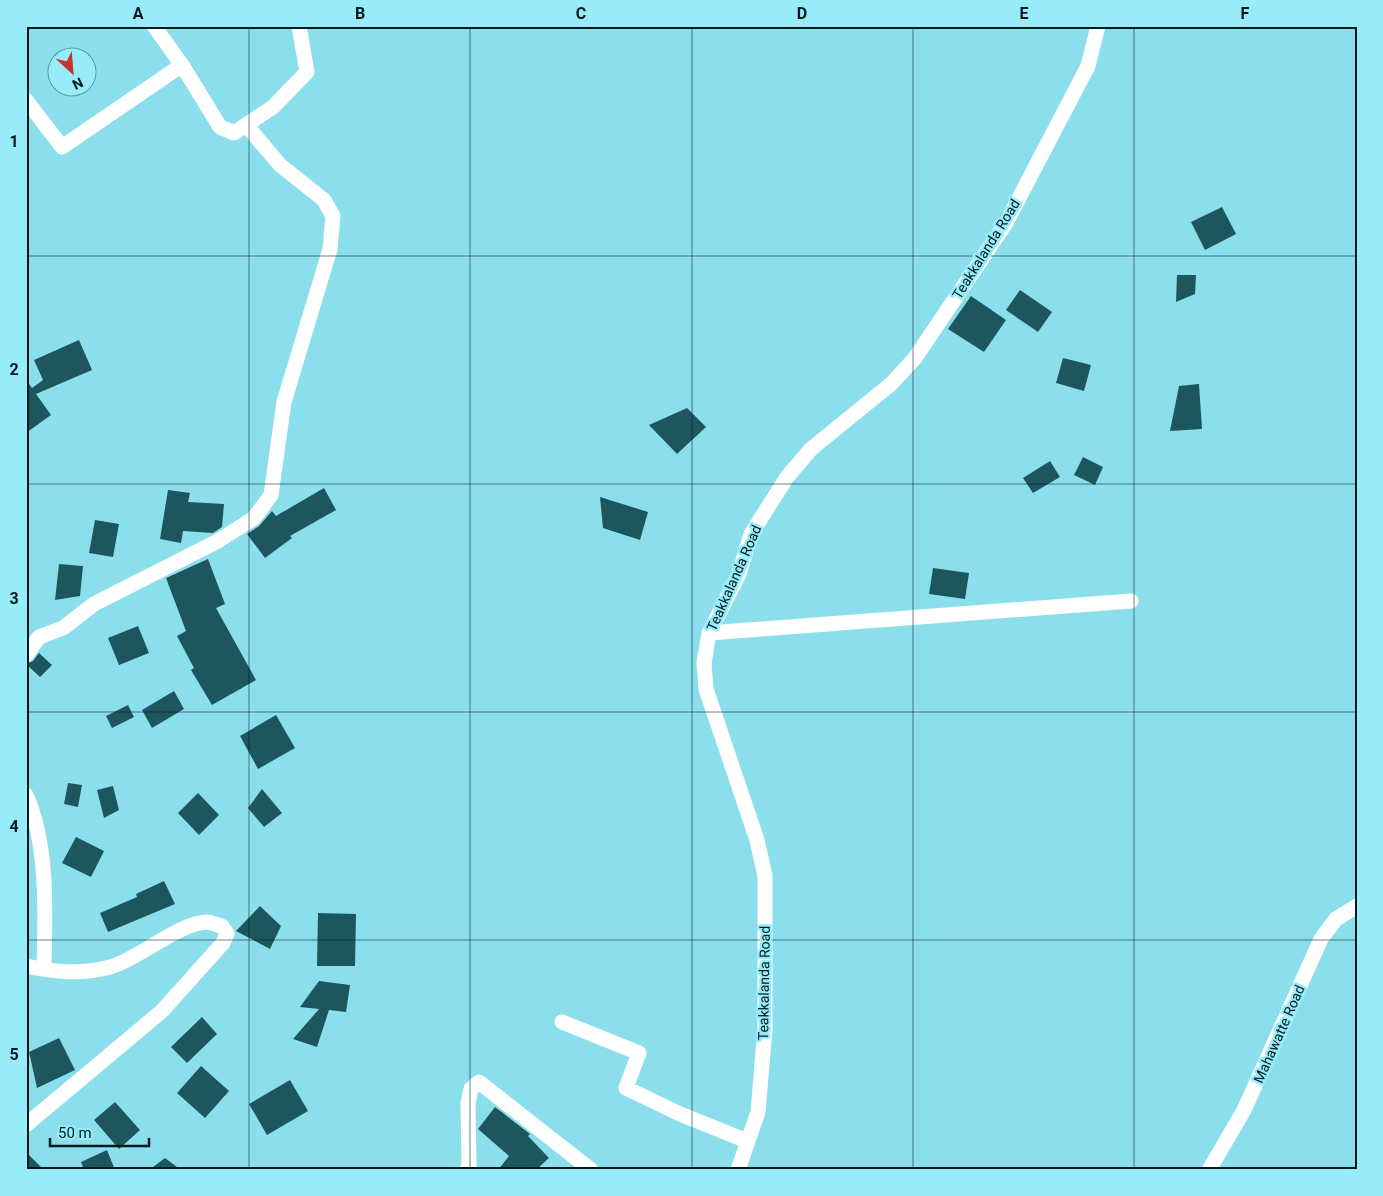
<svg xmlns="http://www.w3.org/2000/svg" width="1383" height="1196" font-family="Roboto,sans-serif">
  <rect width="100%" height="100%" fill="#8bdfec"/>
  <path fill="#1e565e" d="M1222 207 1236 234 1205 250 1191 222Z
    M1177 275H1196L1195 294 1176 302Z
    M1020 290 1052 312 1038 332 1006 310Z
    M971 296 1006 320 984 352 948 329Z
    M79 340 92 370 36 394 51 415 26 433V380L32 388 43 380 34 360Z
    M1063 358 1091 365 1084 391 1056 383Z
    M1199 384 1202 429 1170 431 1179 386Z
    M687 408 706 427 677 454 649 425Z
    M1083 457 1103 467 1095 485 1074 475Z
    M1050 461 1060 477 1033 493 1023 478Z
    M324 488 336 510 290 536 292 538 265 558 247 534 259 526 272 511 276 516Z
    M168 490 190 493 188 502 224 504 222 527 213 533 183 531 181 543 160 539Z
    M600 497 648 512 640 540 603 528Z
    M95 520 119 524 113 557 89 553Z
    M208 559 225 604 216 608 256 680 212 705 191 670 194 668 177 636 186 631 166 578Z
    M59 564 83 566 80 596 55 600Z
    M933 568 969 573 965 599 929 594Z
    M138 626 149 653 119 665 108 638Z
    M39 653 52 665 40 677 26 664 33 661Z
    M174 691 184 709 152 728 142 710Z
    M128 705 134 717 112 728 106 716Z
    M276 715 295 748 258 769 240 736Z
    M68 783 82 785 78 807 64 804Z
    M113 786 119 810 104 818 97 790Z
    M262 789 282 813 264 827 248 808Z
    M198 793 219 815 199 835 178 813Z
    M76 837 104 851 91 877 62 863Z
    M164 881 175 904 108 932 100 913 137 897 136 894Z
    M260 906 281 926 270 949 236 931Z
    M318 913 356 914 355 966H317Z
    M319 981 350 985 346 1012 329 1010 317 1047 293 1039 319 1009 300 1007Z
    M202 1017 217 1034 187 1063 171 1047Z
    M59 1038 75 1070 37 1088 29 1052Z
    M201 1066 229 1091 205 1118 177 1093Z
    M290 1080 308 1111 267 1135 249 1104Z
    M115 1102 140 1130 119 1149 94 1120Z
    M495 1107 530 1134 528 1136 549 1158 536 1170H498L509 1156 478 1129Z
    M107 1150 115 1170H84L81 1162Z
    M26 1152 44 1170H26Z
    M165 1158 181 1170H149Z"/>
  <g fill="none" stroke-linecap="round" stroke-linejoin="round">
    <path stroke="#fff" stroke-width="15" d="M154 26 182 65 220 127 234 133 273 107 307 72 299 26
      M26 100 62 147 182 65
      M709 633 1131 601
      M26 655 39 637 63 628 94 604 218 541 254 518 271 495 284 402 330 249 333 216 324 200 280 165 247 126
      M26 795C49 846 45 915 44 969
      M26 966C54 972 81 975 110 967 139 959 178 923 207 922 211 922 217 925 222 926L227 934 223 943 162 1011 26 1125
      M562 1022 639 1053 626 1088 680 1114 747 1141
      M467 1170 469 1165 468 1103 471 1089 479 1082 591 1170
      M738 1170 758 1112 765 1029V876L757 840 706 689 704 663 709 633 739 574 751 534 787 477 811 449 891 384 915 358 1006 223 1088 66 1098 26
      M1209 1170 1244 1110 1321 939 1336 919 1357 906"/>
  </g>
  <path fill="none" stroke="#011a1e" stroke-width="1" stroke-opacity="0.55" d="M249 26V1170M470 26V1170M692 26V1170M913 26V1170M1134 26V1170M26 256H1357M26 484H1357M26 712H1357M26 940H1357"/>
  <g text-anchor="middle" dominant-baseline="central" stroke-width="5" stroke-linejoin="round" paint-order="stroke">
    <g font-size="14" fill="#011a1e" stroke="#98ecf9">
      <text transform="translate(986 249) rotate(-58)">Teakkalanda Road</text>
      <text transform="translate(734 578) rotate(-66)">Teakkalanda Road</text>
      <text transform="translate(764 983) rotate(-89)">Teakkalanda Road</text>
      <text transform="translate(1279 1034) rotate(-66)">Mahawatte Road</text>
    </g>
  </g>
  <rect width="1383" height="1196" fill="none" stroke="#98ecf9" stroke-width="55"/>
  <g transform="translate(72 72) rotate(154)"><circle r="24" fill="#98ecf9" stroke="#5c98a1"/>
  <path d="M0-4L9 19L0 12L-9 19Z" fill="#c4362c"/>
  <text y="-8" font-size="14" font-weight="bold" text-anchor="middle" fill="#011a1e">N</text>
  </g>
  <path d="M50 1138v8h99v-8" fill="none" stroke="#011a1e" stroke-width="2.5"/>
  <text x="58" y="1138" font-size="15" fill="#011a1e" stroke="#98ecf9" stroke-width="4" paint-order="stroke">50 m</text>
  <rect x="28" y="28" width="1328" height="1140" fill="none" stroke="#011a1e" stroke-width="2"/>
  <g font-size="16" text-anchor="middle" font-weight="bold" fill="#011a1e">
    <text x="138" y="19">A</text>
    <text x="360" y="19">B</text>
    <text x="581" y="19">C</text>
    <text x="802" y="19">D</text>
    <text x="1024" y="19">E</text>
    <text x="1245" y="19">F</text>
    <text x="14" y="147">1</text>
    <text x="14" y="375">2</text>
    <text x="14" y="604">3</text>
    <text x="14" y="832">4</text>
    <text x="14" y="1060">5</text>
  </g>
</svg>
